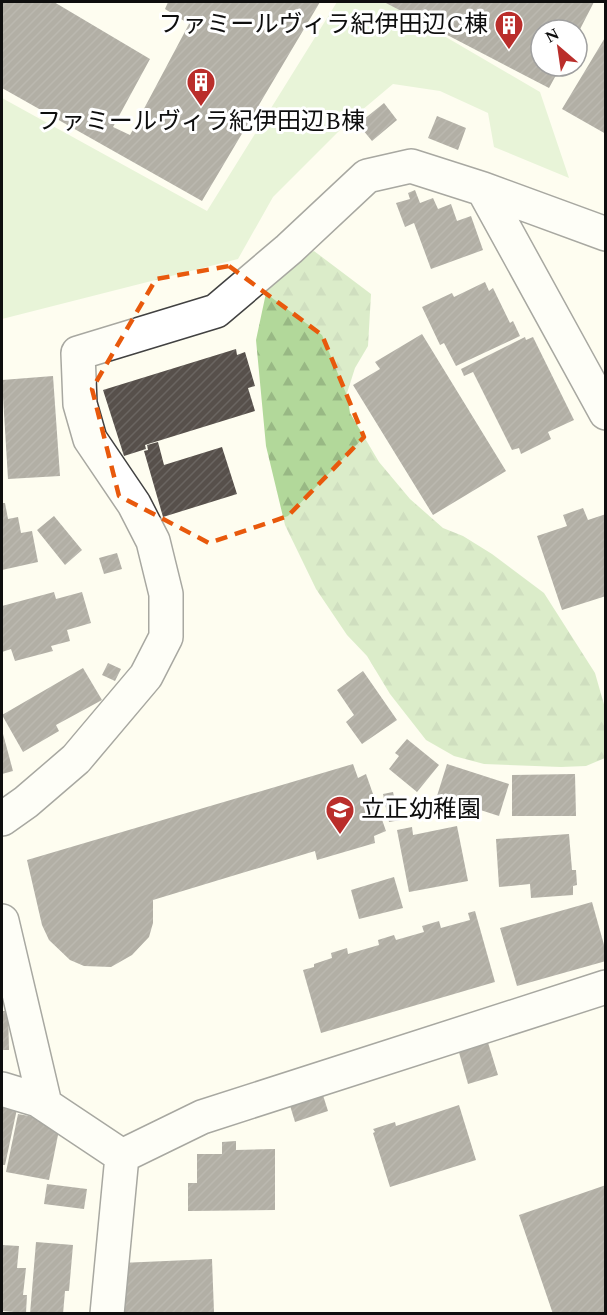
<svg xmlns="http://www.w3.org/2000/svg" width="607" height="1315" font-family="Spectral,'Noto Sans JP',serif">
  <defs>
    <pattern id="forest-firs" width="22" height="20" patternUnits="userSpaceOnUse" patternTransform="scale(1.5)"><rect width="22" height="20" fill="#b2d89a"/><path d="M5 1l3.5 6h-7zM16 11l3.5 6h-7z" fill="#98b884"/></pattern>
    <pattern id="building-hatch" width="6" height="6" patternUnits="userSpaceOnUse" patternTransform="scale(1.5)"><rect width="6" height="6" fill="#57504b"/><path d="M-1 1l2-2M0 6l6-6M5 7l2-2" fill="none" stroke="#6a6561"/></pattern>
  </defs>
  <rect width="100%" height="100%" fill="#fefdf0"/>
  <path fill="#cfe8bb" d="M337 2H386L540 92 569 178 494 147 488 113 440 91 393 84 349 121 273 197 238 259 2 319V98L207 211Z"/>
  <path fill="url(#forest-firs)" d="M314 251 371 294 368 346 355 368 347 393 350 413 379 462 410 499 443 528 463 536 492 554 544 593 595 673 605 708V758L586 766 561 767 484 764 454 756 426 740 390 694 367 656 347 635 316 589 285 525 266 446 256 340 266 293 283 267Z"/>
  <path fill="url(#building-hatch)" d="M2 2H54L150 59 113 127 130 135 189 24 165 9 168 2H320L202 201 2 88Z
    M384 2H594L577 35V30H541V66H561L549 88Z
    M606 36V134L562 109Z
    M384 103 397 120 372 141 358 124Z
    M437 116 466 128 458 150 428 138Z
    M415 190 420 203 433 198 438 209 451 204 457 221 471 216 483 250 431 269 414 223 405 227 396 203 410 199 408 193Z
    M485 282 489 291 493 288 510 323 513 321 520 336 456 366 444 343 440 345 422 307 452 293 454 297Z
    M422 334 506 471 433 515 353 385 380 369 375 362Z
    M525 337 526 340 533 337 574 420 548 432 551 439 521 454 519 448 512 450 473 372 464 376 461 369Z
    M236 349 237 355 245 352 255 386 248 388 255 411 145 445 146 449 124 456 103 390Z
    M53 376 60 476 8 479 2 380Z
    M158 442 164 465 222 447 237 494 163 517 144 451 148 450 147 445Z
    M2 503H5L8 519 18 517 21 533 32 531 38 562 2 570Z
    M583 508 588 520 606 514V596L562 610 537 536 567 526 563 515Z
    M54 516 82 550 65 565 37 530Z
    M117 553 122 569 104 574 99 558Z
    M54 592 56 599 82 592 91 623 67 630 70 641 51 646 53 651 15 661 11 649 2 652V606Z
    M108 663 121 669 115 681 102 675Z
    M83 668 102 700 56 725 59 731 23 752 2 715Z
    M363 671 397 720 362 744 346 722 354 715 337 690Z
    M2 730 13 771 2 774Z
    M407 739 439 765 417 792 389 769 399 756 395 753Z
    M353 764 358 778 366 774 386 831 374 836 375 843 317 860 315 851 153 900V923L149 937 132 955 111 967 84 966 70 960 49 940 42 925 27 860Z
    M447 764 509 784 499 816 437 796Z
    M575 774 576 816H512V775Z
    M393 792 394 796H396L401 820 389 822 383 794Z
    M457 826 468 881 409 892 397 830 412 827 413 835Z
    M569 834 572 870H576L577 885 573 886V895L531 898 530 884 499 887 496 839Z
    M394 877 403 908 359 919 351 890Z
    M592 902 606 952V961L517 986 500 928Z
    M475 911 495 982 321 1033 303 970 314 967V964L332 958 331 953 347 948 348 954 379 945 378 940 394 935 396 940 424 932 422 926 439 921 441 928 470 920 468 913Z
    M2 1011H8L9 1050H2Z
    M485 1033 498 1075 468 1084 456 1042Z
    M321 1089 328 1111 295 1122 288 1099Z
    M459 1105 476 1160 390 1187 373 1133 375 1132 373 1129 395 1122 396 1126Z
    M2 1106 17 1109 5 1165H2Z
    M18 1114 51 1120 59 1130 49 1180 6 1172Z
    M236 1141V1150L275 1149V1210L188 1211V1183H197V1154H222V1142Z
    M47 1184 87 1189 84 1209 44 1204Z
    M606 1185V1314H553L519 1215Z
    M36 1242 73 1245 69 1291H65L63 1314H30Z
    M2 1245 19 1246 17 1268H26L23 1295H27L26 1313 2 1311Z
    M212 1259 214 1312 123 1314 120 1263Z"/>
  <g fill="none" stroke-linecap="round" stroke-linejoin="round">
    <g stroke="#414141" stroke-width="36">
      <path id="minor" d="M483 189 606 413
        M2 819 26 802 76 759 146 676 166 637V594L153 541 134 504 90 439 80 404 78 353 216 311 289 249 367 176 411 166 483 189 606 234
        M2 921 45 1104
        M2 1089 38 1100 122 1156
        M122 1156 202 1117 606 987
        M107 1314 122 1156"/>
    </g>
    <use href="#minor" stroke="#fff" stroke-width="33"/>
  </g>
  <path d="M0 0H607V1315H0ZM229 266 322 335 364 437 288 516 209 543 119 496 92 389 156 279Z" fill="#fefdf0" fill-opacity=".55" fill-rule="evenodd"/>
  <path fill="none" stroke="#e8590c" stroke-width="4.5" stroke-dasharray="12 8" stroke-linejoin="round" d="M229 266 322 335 364 437 288 516 209 543 119 496 92 389 156 279Z"/>
  <defs>
    <g id="building-pin" transform="scale(1.5)"><path d="M0 17L-7.5 6A9.5 9.5 0 1 1 7.5 6Z" fill="#ba2e2b" stroke="#fff"/><path d="M-4-6H4V6H1V3H-1V6H-4ZM-2.5-4.3h1.7v1.8h-1.7ZM.8-4.3h1.7v1.8H.8ZM-2.5-1h1.7V.8h-1.7ZM.8-1h1.7V.8H.8Z" fill="#fff"/></g>
    <g id="school-pin" transform="scale(1.5)"><path d="M0 17L-7.5 6A9.5 9.5 0 1 1 7.5 6Z" fill="#ba2e2b" stroke="#fff"/><path d="M0-5L7-2L0 1L-7-2ZM-4 1L0 2.5L4 1V4Q0 6-4 4Z" fill="#fff"/></g>
  </defs>
  <g fill-rule="evenodd">
    <use href="#building-pin" x="509" y="25"/>
    <use href="#building-pin" x="201" y="82"/>
    <use href="#school-pin" x="340" y="810"/>
  </g>
  <g text-anchor="middle" dominant-baseline="central" stroke-width="6" stroke-linejoin="round" paint-order="stroke">
    <g font-size="24" fill="#0e0e0e" stroke="#fff" text-anchor="end">
      <text x="488" y="25">ファミールヴィラ紀伊田辺C棟</text>
      <text x="201" y="122" text-anchor="middle">ファミールヴィラ紀伊田辺B棟</text>
      <text x="361" y="810" text-anchor="start">立正幼稚園</text>
    </g>
  </g>
  <rect width="607" height="1315" fill="none" stroke="#0e0e0e" stroke-width="6"/>
  <g transform="translate(559 48) rotate(331)"><circle r="28" fill="#ffffff" stroke="#9f9f9f" stroke-width="1.5"/>
  <path d="M0-4.5L10 22L0 15L-10 22Z" fill="#ba2e2b"/>
  <text y="-9" font-size="16" font-weight="bold" text-anchor="middle" fill="#0e0e0e">N</text>
  </g>
</svg>
